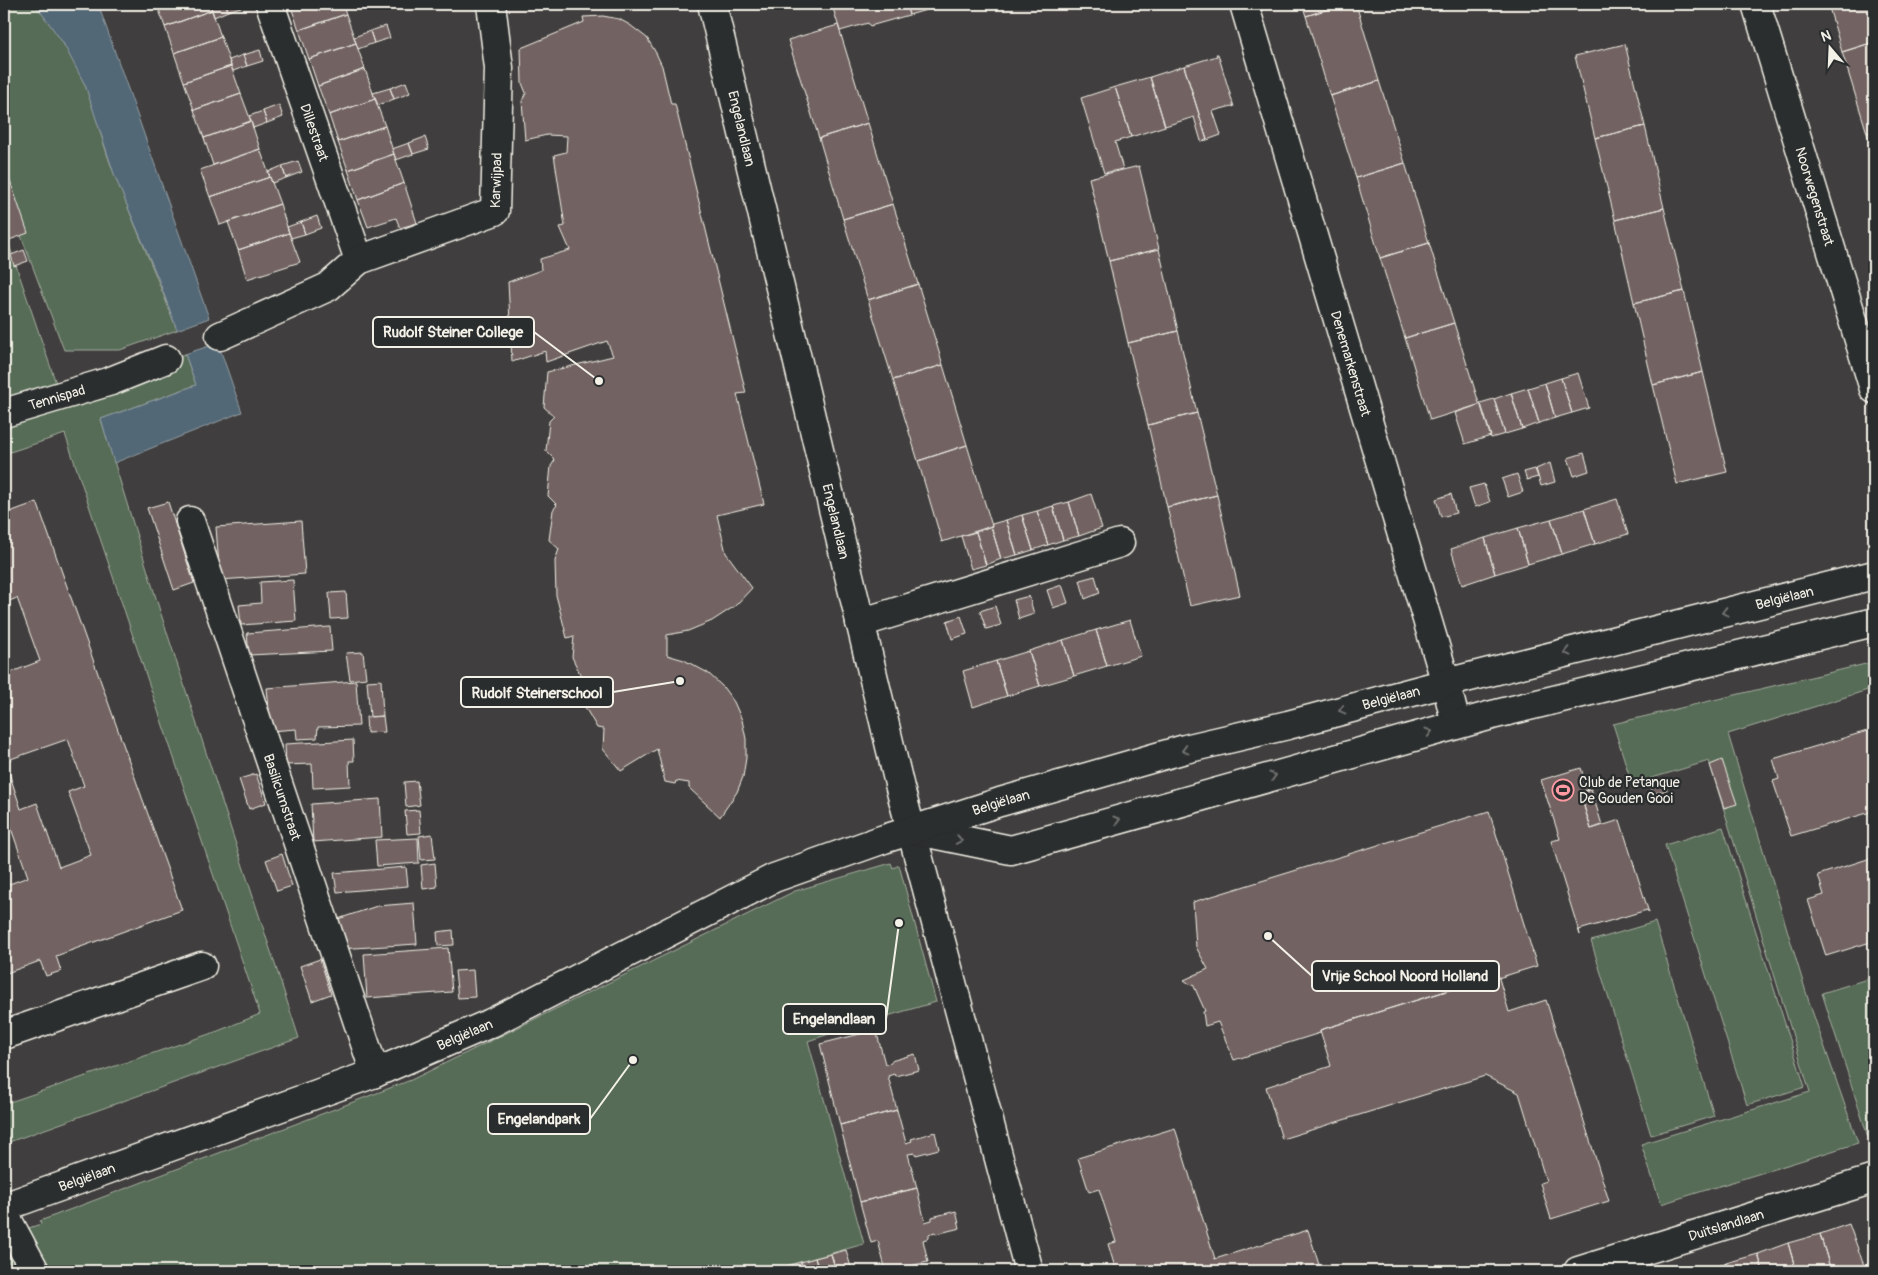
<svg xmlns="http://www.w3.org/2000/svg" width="1878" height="1275" font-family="Pangolin,sans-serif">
  <rect width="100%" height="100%" fill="#403e3e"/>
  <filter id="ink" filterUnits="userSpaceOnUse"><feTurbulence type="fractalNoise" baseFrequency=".02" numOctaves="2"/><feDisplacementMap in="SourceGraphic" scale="10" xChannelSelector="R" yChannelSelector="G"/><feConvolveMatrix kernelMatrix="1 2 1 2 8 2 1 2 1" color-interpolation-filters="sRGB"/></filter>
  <g filter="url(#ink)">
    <path fill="#566c57" stroke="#a5aea0" d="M4 4H35C54 29 73 55 85 85 97 115 103 148 116 178 136 229 158 278 177 330L120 350H64L17 225 4 184Z
      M4 230 58 389 91 387 185 354 196 385 101 419 160 611 299 1038 9 1142 4 1119V1104L218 1031 260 1014 65 434 4 454Z
      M1874 662V688L1728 734 1809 1002 1858 1143 1661 1204 1641 1144 1810 1092 1709 761 1632 784 1613 724Z
      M1723 827 1805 1087 1747 1105 1665 845Z
      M891 863 893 868 899 865 936 1002 856 1025 808 1041 864 1244 768 1271H4V1236L41 1224 40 1221 411 1080 795 891Z
      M1655 922 1714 1116 1651 1135 1591 941Z
      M1874 977V1134L1868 1137 1822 993Z"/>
    <path fill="#526776" stroke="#939ea4" d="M35 4H98L209 318 177 330 158 278 115 177 85 85 63 43Z
      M218 343 242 412 114 463 101 419 196 385 185 354Z"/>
    <path fill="#726462" stroke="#f4f1e8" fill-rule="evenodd" d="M157 4H210L212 10 165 27Z
      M213 4H226L228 11 214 17 210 5Z
      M226 4H244V6L228 11Z
      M290 4H342L346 14 299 30Z
      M835 4H906L909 15 870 26 868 23 840 31 832 5Z
      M906 4H947L909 15Z
      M1302 4H1344L1306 16Z
      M1344 4H1356L1379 81 1330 96 1306 16Z
      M1828 4H1874V42L1842 52Z
      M212 10 221 37 174 53 165 27Z
      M346 14 356 43 309 59 299 30Z
      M603 16 619 19 630 25 647 38 656 53 662 66 671 104H675L746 393 737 394 764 504 717 515 726 553 752 588 735 606 712 621 688 631 667 635V655L684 660 708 673 723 687 734 702 742 720 746 739V758L743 777 737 792 720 817 689 788V783L676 781 675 784 665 782 657 749 621 771 603 749 604 729 597 728 582 702 588 680 582 678 572 657 574 636 567 638 556 595 555 561 559 549 549 540 553 510 557 505 548 496 551 466 555 460 546 451 549 421 554 416 544 407 547 372 613 356 607 341 546 362 545 351 512 362 508 282 541 270 540 259 570 250 560 227 565 226 554 155 566 152 567 136 547 135 525 140 522 101 526 93 522 83 521 48 584 22 583 17Z
      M838 25 868 123 819 138 788 40Z
      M386 26 390 38 374 43 370 31Z
      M370 31 374 43 358 49 354 37Z
      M221 37 231 66 184 82 174 53Z
      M1874 42V131L1867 133 1842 52Z
      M356 43 365 69 318 86 309 59Z
      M1625 44 1645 126 1595 138 1575 56Z
      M260 50 263 61 247 66 243 55Z
      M1216 54H1218L1234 107 1232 106 1213 111 1221 135 1207 140 1184 66 1217 56Z
      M243 55 247 66 233 71 229 60Z
      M231 66 241 94 194 110 184 82Z
      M1184 66 1207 140 1201 141 1194 117 1165 126 1150 77Z
      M365 69 375 99 329 115 318 86Z
      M1150 77 1165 126 1131 137 1115 87Z
      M1379 81 1405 163 1356 178 1330 96Z
      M406 82 410 93 394 99 390 88Z
      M1115 87 1131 137 1115 142 1123 169 1104 173 1081 98Z
      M390 88 394 99 378 105 373 93Z
      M241 94 251 121 204 138 194 110Z
      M375 99 385 126 338 142 329 115Z
      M279 105 283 117 267 123 263 111Z
      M263 111 267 123 253 128 249 116Z
      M251 121 260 149 213 165 204 138Z
      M868 123 893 204 843 219 819 138Z
      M385 126 394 154 348 170 338 142Z
      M1645 126 1664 208 1615 220 1595 138Z
      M1874 131V156L1867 133Z
      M425 137 429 149 413 154 409 143Z
      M409 143 413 154 396 160 392 149Z
      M260 149 270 177 210 197 200 170Z
      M394 154 404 183 358 200 348 170Z
      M298 161 302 172 286 178 282 166Z
      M4 163 28 233 4 242Z
      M1405 163 1429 243 1380 258 1356 178Z
      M282 166 286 178 272 183 268 172Z
      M1139 166 1159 249 1109 261 1089 178Z
      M270 177 280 204 220 225 210 197Z
      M404 183 417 223 400 228 396 218 368 227 358 200Z
      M280 204 289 233 238 250 228 222Z
      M893 204 918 284 868 300 843 219Z
      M1664 208 1684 291 1634 303 1615 220Z
      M317 216 321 228 305 234 301 222Z
      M301 222 305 234 291 238 287 227Z
      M289 233 300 262 247 279 238 250Z
      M1429 243 1454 323 1405 338 1380 258Z
      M1159 249 1178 331 1128 343 1109 261Z
      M24 250 28 261 14 266 11 255Z
      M918 284 943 365 893 380 868 300Z
      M1684 291 1703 372 1653 385 1634 303Z
      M1454 323 1479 403 1481 404 1430 420 1405 338Z
      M1178 331 1197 413 1148 425 1128 343Z
      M943 365 967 445 918 461 893 380Z
      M1703 372 1727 472 1677 484 1653 385Z
      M1578 373 1589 408 1572 413 1561 378Z
      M1561 378 1572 413 1555 418 1545 383Z
      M1545 383 1555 418 1539 423 1528 388Z
      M1528 388 1539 423 1522 429 1511 393Z
      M1511 393 1522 429 1505 434 1494 399Z
      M1494 399 1505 434 1491 438 1480 403Z
      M1481 404 1491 436 1465 444 1455 413Z
      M1197 413 1217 495 1167 507 1148 425Z
      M967 445 992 526 942 542 918 461Z
      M1584 453 1589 471 1574 476 1568 458Z
      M1550 463 1555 482 1541 486 1536 469Z
      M1535 469 1538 477 1527 480 1524 472Z
      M1517 474 1523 492 1508 497 1502 479Z
      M1484 484 1490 502 1475 507 1469 488Z
      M1091 494 1102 528 1079 536 1069 502Z
      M1451 494 1456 513 1441 517 1436 499Z
      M1217 495 1240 595 1190 606 1167 507Z
      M1617 499 1628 534 1595 544 1584 509Z
      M37 502 182 910 56 956 61 971 46 976 40 961 4 974V886L28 877 4 808V675L40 661 17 598 4 603V514ZM68 739 84 786 68 792 91 855 59 867 37 803 21 809 5 761Z
      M168 502 194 583 174 590 147 508Z
      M1069 502 1079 536 1063 540 1053 506Z
      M1053 506 1063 540 1048 545 1037 511Z
      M1584 509 1595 544 1562 554 1551 519Z
      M1037 511 1048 545 1033 550 1022 515Z
      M1022 515 1033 550 1017 555 1006 520Z
      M1551 519 1562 554 1528 564 1518 528Z
      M1006 520 1017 555 1001 559 991 526 992 524Z
      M301 521 305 574 220 580 216 527Z
      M991 526 1001 559 986 565 976 532Z
      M1518 528 1528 564 1495 574 1485 538Z
      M976 532 986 565 971 569 961 536Z
      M1485 538 1495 574 1462 585 1451 549Z
      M1095 576 1100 593 1085 599 1080 580Z
      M293 580 296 621 241 625 239 605 261 603 260 582Z
      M1062 585 1068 603 1053 608 1047 590Z
      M346 592 348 618 331 619 329 593Z
      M1029 596 1034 614 1019 619 1014 600Z
      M995 606 1001 625 986 629 980 611Z
      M961 616 967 634 952 639 947 621Z
      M1130 620 1141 656 1107 666 1096 630Z
      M330 627 332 651 249 655 247 633Z
      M1096 630 1107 666 1074 676 1063 640Z
      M1063 640 1074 676 1040 686 1029 651Z
      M1029 651 1040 686 1007 696 996 661Z
      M363 652 366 678 350 680 346 653Z
      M996 661 1007 696 973 707 963 671Z
      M381 680 383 716 370 717 367 681Z
      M356 681 359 726 318 727 317 738 297 739 296 729 271 731 267 688Z
      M383 716 385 732 367 733 366 717Z
      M1874 729V811L1791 836 1773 781 1779 779 1773 759Z
      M353 740 354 761H349L350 786 313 788 312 764 286 765 285 744Z
      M1722 760 1737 804 1724 808 1710 765Z
      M1581 768 1588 791 1580 793 1591 829 1620 820 1649 913 1647 910 1579 930 1580 935 1551 841 1560 839 1541 780Z
      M256 774 266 803 249 809 239 779Z
      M1664 779 1667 790 1653 794 1650 783Z
      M417 781 420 805 406 807 404 782Z
      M1591 789 1602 825 1591 829 1580 793Z
      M380 799 382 837 313 842 311 804Z
      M419 810 421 833 407 834 405 811Z
      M1489 811 1537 966 1498 978V975L1320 1030V1033L1234 1060 1218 1022 1205 1026 1203 1012 1205 1011 1193 984 1191 985 1184 980 1208 969 1196 947 1193 902Z
      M432 834 435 859 421 860 419 836Z
      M418 838 419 863 377 866 375 840Z
      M282 854 292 886 277 891 266 860Z
      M1874 857V941L1826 956 1808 900 1824 895 1818 875Z
      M435 863 437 887 423 889 421 865Z
      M406 867 408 886 337 892 334 873Z
      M414 903 417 944 339 949 335 920 377 906Z
      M453 930 454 945 438 946 437 932Z
      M448 948 452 992 367 998 364 954Z
      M320 959 331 994 312 1001 300 966Z
      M473 970 475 997 458 998 455 971Z
      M1498 975 1509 1012 1546 1000 1609 1201 1551 1219 1540 1183 1546 1181 1519 1093 1485 1076 1282 1139 1266 1087 1331 1066 1320 1030Z
      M876 1030 885 1064 891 1063V1061L915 1054 919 1070 895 1076 894 1074 888 1076 897 1110 840 1125 820 1044Z
      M897 1110 906 1143 912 1141 911 1139 935 1132 939 1149 916 1155 915 1153 908 1154 917 1188 860 1202 840 1125Z
      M1175 1128 1215 1259 1308 1230 1321 1271H1116L1108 1244 1116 1242 1099 1189 1089 1192 1078 1158Z
      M917 1188 925 1222 932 1220V1217L956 1211 960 1228 936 1234 935 1232 929 1234V1238L923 1240 928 1262 886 1271 878 1241 871 1243 860 1202Z
      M1849 1224 1866 1271H1831L1820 1234Z
      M1820 1234 1831 1271H1796L1788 1243Z
      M1788 1243 1796 1271H1763L1758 1254Z
      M846 1250 852 1271H836L831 1254Z
      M831 1254 836 1271H819L815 1258Z
      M1758 1254 1763 1271H1728L1726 1263Z
      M815 1258 819 1271H804L801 1262Z
      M801 1262 804 1271H789L787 1266Z
      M1726 1263 1728 1271H1701Z"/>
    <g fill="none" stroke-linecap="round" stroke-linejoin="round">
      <g stroke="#f4f1e8" stroke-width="31">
        <g id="minor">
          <path id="s1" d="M270 4 359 260"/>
          <path id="s2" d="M712 4 900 788 1029 1271"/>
          <path id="s3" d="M1244 4 1446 683 1456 724"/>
          <path id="s4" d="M1756 4 1874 389"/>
          <path id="s5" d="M220 336 328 287 359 260 495 211 499 68 491 4"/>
          <path id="s6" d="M4 413 111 381 166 359"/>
          <path id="s7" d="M190 521 375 1073"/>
          <path d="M860 623 1120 543"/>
          <path d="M913 830 1011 850 1492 715 1874 622"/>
          <path d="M4 1035 202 966"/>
          <path id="s8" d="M4 1207 375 1073 491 1023 774 878 884 839 1000 802 1185 749 1288 725 1446 683 1874 575"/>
          <path d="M4 1213 35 1271"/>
          <path id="s9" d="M1578 1271 1874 1179"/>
        </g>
      </g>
      <use href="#minor" stroke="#2a2d2e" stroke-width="28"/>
    </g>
    <defs><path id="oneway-chevron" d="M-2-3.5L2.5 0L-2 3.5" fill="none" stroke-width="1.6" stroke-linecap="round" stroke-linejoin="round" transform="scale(1.25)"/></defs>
    <g stroke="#71726f">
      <use href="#oneway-chevron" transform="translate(1725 612) rotate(166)"/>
      <use href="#oneway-chevron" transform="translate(1567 652) rotate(166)"/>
      <use href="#oneway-chevron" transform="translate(1342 710) rotate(165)"/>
      <use href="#oneway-chevron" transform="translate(1429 732) rotate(-16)"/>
      <use href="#oneway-chevron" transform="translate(1185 750) rotate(165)"/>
      <use href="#oneway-chevron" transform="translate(1273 776) rotate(-16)"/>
      <use href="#oneway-chevron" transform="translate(1117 820) rotate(-16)"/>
      <use href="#oneway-chevron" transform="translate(959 840) rotate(11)"/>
    </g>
  </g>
  <defs>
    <g id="stadium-ring" transform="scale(1.125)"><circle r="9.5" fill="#2a2d2e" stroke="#ff9aa2" stroke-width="1.5"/><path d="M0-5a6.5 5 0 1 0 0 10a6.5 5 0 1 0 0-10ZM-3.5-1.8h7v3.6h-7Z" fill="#ff9aa2"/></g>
  </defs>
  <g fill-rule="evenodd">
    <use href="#stadium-ring" x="1563" y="790"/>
  </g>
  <g text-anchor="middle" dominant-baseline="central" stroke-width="4.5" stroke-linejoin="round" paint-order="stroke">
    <g font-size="14" fill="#f4f1e8" stroke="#2a2d2e">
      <text stroke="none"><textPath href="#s2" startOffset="128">Engelandlaan</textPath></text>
      <text stroke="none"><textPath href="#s1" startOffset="136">Dillestraat</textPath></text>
      <text stroke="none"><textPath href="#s5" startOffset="335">Karwijpad</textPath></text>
      <text stroke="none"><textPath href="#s4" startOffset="201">Noorwegenstraat</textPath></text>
      <text stroke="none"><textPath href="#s3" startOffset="375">Denemarkenstraat</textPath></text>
      <text stroke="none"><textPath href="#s6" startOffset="55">Tennispad</textPath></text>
      <text stroke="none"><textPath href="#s2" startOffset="532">Engelandlaan</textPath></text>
      <text stroke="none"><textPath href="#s8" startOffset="1888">Belgiëlaan</textPath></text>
      <text stroke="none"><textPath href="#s8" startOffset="1482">Belgiëlaan</textPath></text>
      <text stroke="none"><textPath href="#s7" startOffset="291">Basilicumstraat</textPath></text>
      <text stroke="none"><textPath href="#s8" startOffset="1078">Belgiëlaan</textPath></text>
      <text stroke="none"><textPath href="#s8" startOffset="492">Belgiëlaan</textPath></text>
      <text stroke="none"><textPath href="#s8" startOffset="88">Belgiëlaan</textPath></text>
      <text stroke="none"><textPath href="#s9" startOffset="155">Duitslandlaan</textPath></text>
    </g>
    <g font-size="14" fill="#f4f1e8" stroke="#2a2d2e" text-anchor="start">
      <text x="1579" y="782">Club de Petanque<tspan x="1579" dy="16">De Gouden Gooi</tspan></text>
    </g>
  </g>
  <path fill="none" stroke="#f4f1e8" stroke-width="2" d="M599 381L534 332M680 681L613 692M1268 936L1312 976M899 923L886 1019M633 1060L590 1119"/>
  <g fill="#f4f1e8" stroke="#2a2d2e" stroke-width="2">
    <circle cx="599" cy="381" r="5"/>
    <circle cx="680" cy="681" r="5"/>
    <circle cx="1268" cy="936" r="5"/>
    <circle cx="899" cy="923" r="5"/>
    <circle cx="633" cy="1060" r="5"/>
  </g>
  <g fill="#2a2d2e" stroke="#f4f1e8" stroke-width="2">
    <rect x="373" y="317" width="161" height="30" rx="5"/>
    <rect x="461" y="677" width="152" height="30" rx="5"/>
    <rect x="1312" y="961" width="187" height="30" rx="5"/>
    <rect x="783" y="1004" width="103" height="30" rx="5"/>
    <rect x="488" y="1104" width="102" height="30" rx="5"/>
  </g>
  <g font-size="15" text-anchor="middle" font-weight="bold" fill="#f4f1e8">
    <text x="453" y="337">Rudolf Steiner College</text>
    <text x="537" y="698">Rudolf Steinerschool</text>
    <text x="1405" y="981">Vrije School Noord Holland</text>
    <text x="834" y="1024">Engelandlaan</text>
    <text x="539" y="1124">Engelandpark</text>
  </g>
  <rect width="1878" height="1275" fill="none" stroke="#2a2d2e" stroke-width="20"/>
  <rect x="10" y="10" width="1858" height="1255" fill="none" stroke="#f4f1e8" stroke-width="2" filter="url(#ink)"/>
  <g transform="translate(1830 48) rotate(341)" stroke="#2a2d2e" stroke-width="4" paint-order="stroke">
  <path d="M0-4L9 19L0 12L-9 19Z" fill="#f4f1e8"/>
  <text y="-8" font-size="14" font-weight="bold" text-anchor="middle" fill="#f4f1e8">N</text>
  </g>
</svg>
